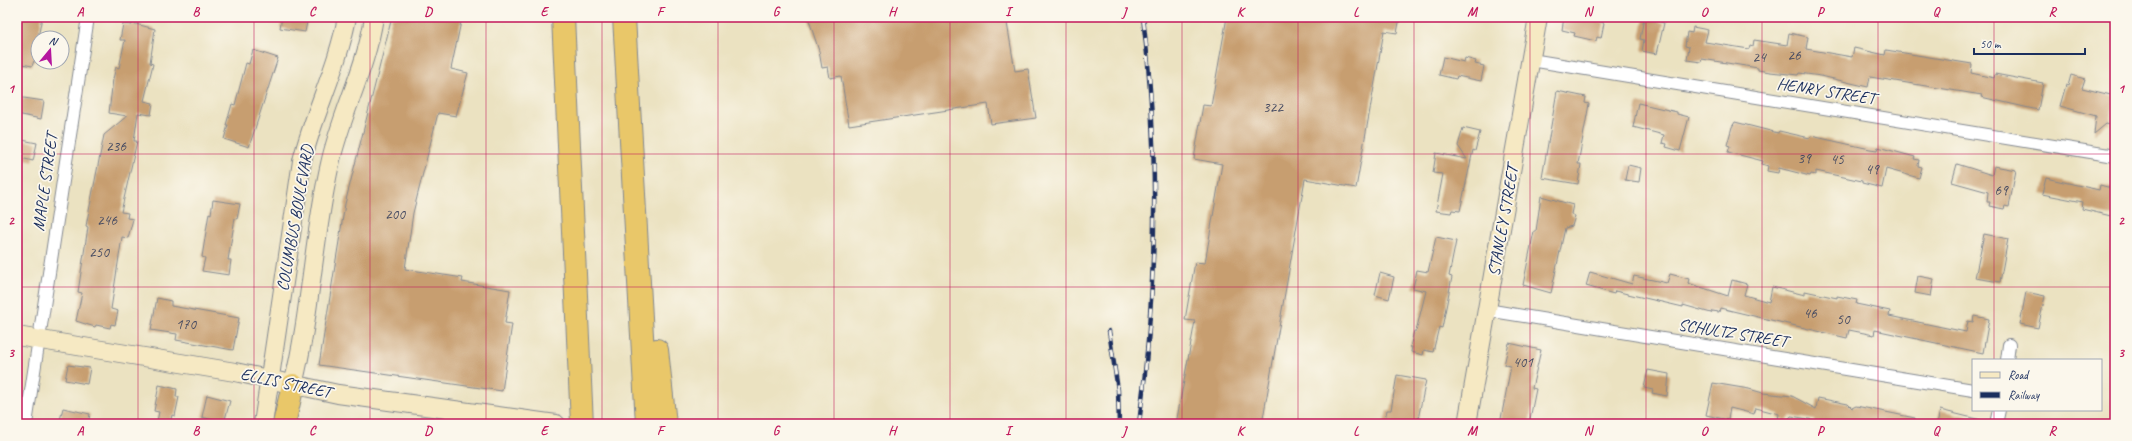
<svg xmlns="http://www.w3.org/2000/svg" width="2132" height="441" font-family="Caveat,sans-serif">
  <rect width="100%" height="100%" fill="#fbf7ec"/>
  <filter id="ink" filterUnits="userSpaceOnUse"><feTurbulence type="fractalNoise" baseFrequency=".025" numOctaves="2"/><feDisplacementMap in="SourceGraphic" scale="8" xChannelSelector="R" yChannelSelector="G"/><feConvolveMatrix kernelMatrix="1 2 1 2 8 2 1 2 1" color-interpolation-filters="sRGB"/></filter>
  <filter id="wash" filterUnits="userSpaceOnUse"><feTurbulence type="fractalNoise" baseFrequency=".012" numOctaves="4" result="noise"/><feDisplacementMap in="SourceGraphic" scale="16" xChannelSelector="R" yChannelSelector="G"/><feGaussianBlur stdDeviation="0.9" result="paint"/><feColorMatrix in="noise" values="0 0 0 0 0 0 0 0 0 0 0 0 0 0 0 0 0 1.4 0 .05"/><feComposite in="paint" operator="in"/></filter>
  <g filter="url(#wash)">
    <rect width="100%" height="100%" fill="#ebe2c1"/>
    <g id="blocks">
      <path fill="#c79e6f" d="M17 17H42L38 38V62L34 61 32 66 17 63Z
        M282 17H308L305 32 280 28Z
        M392 17H462L451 69 468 73 456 116 438 113 413 213 405 269 463 278 462 282 510 290 505 323 512 324 502 391 319 365 345 204Z
        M808 17H1006L1015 71 1028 69 1036 118 991 124 988 104 849 125 841 76 830 78 828 67 822 68 819 51Z
        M1227 17H1400L1397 33 1384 31 1356 188 1305 179 1262 424H1176L1195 321 1185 320 1195 262 1205 263 1222 164 1194 159 1203 105 1211 106Z
        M1564 17H1584L1604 23 1601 38 1597 37 1596 41 1574 36 1575 33 1562 30Z
        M1644 18 1664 23 1657 54 1642 51 1644 40 1640 39Z
        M132 23 155 29 150 63 153 64 144 101 153 103 151 115 138 113 134 141H137L121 212 128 213 127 218 133 219 128 238 122 237 111 309 118 311 115 325 111 324 110 328 96 325 95 327 76 321 82 293 78 292 88 227 86 226 104 135 127 116 109 113 113 79 116 67 119 68 125 40H120L123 24 132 25Z
        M1693 27 1708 30 1705 42 1749 49 1750 45 1753 46 1754 40 1787 45 1789 33 1808 37 1806 49 1852 57 1854 48 1885 55 1886 50 1972 64 1971 73 1994 78 1995 74 2043 83 2038 110 1981 97 1982 95 1870 77 1868 87 1821 76 1799 73 1798 75 1770 72 1758 70V68L1702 59 1701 62 1687 60 1689 47 1685 46 1687 32 1692 33Z
        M253 50 278 58 249 147 224 139 228 125H226L232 104 235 105 246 63 249 64Z
        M1443 57 1464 62 1465 58 1476 61 1475 64 1484 66 1481 81 1457 76 1456 79 1439 75Z
        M2071 75 2085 79 2082 88 2115 96 2110 125 2106 124 2094 134 2096 116 2060 106 2066 85 2068 86Z
        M1557 91 1586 97 1585 103 1589 104 1578 164H1581L1578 184 1542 178Z
        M17 97 44 101 41 119 17 114Z
        M1638 103 1677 112V114L1689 117 1680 151 1666 147 1667 144 1662 143 1664 135 1633 127Z
        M1735 122 1778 133 1779 131 1810 138 1811 136 1870 149 1877 150 1878 147 1915 157 1914 159 1919 160 1918 166 1922 167 1919 178 1886 169 1882 188 1862 183V181L1816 171V175L1811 174 1810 176 1779 168 1778 173 1767 171 1768 166 1762 164 1763 161 1728 152 1730 146 1727 145 1732 127Z
        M1463 128 1480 132 1475 151 1473 150 1460 211 1452 210 1451 213 1436 211 1443 174 1433 173 1436 153 1467 159 1458 146Z
        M17 139 37 143 33 161 17 157Z
        M1957 164 1992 175 1994 166 2016 170 2009 207 2005 206 2004 209 1989 206 1990 202H1987L1988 192 1952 182Z
        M1628 165 1641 168 1639 182 1625 180Z
        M2046 178 2099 190 2100 185 2115 189V217L2082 209 2083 202 2042 194Z
        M1541 196 1573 205 1571 214 1575 216 1572 226 1565 228 1551 293 1523 285 1534 231H1536Z
        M213 200 240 204 237 219 235 218 228 260H231L229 275 202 271 205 258 202 257 209 213 211 214Z
        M1984 234 2008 239 2000 282 1975 278Z
        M1436 237 1456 241 1449 276 1452 277 1442 328 1439 327 1433 352 1424 350 1423 355 1411 352 1412 347H1410L1414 331H1416L1426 291 1413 288 1417 270 1428 272Z
        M1590 272 1632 284 1634 276 1667 283 1670 274 1689 279 1688 283 1728 296 1732 280 1747 284 1744 295 1769 302 1772 287 1805 295V291L1837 298V296L1857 300 1856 304 1890 311 1889 316 1966 332 1968 321 1973 322 1974 316 1989 319 1983 353 1875 330 1874 335 1849 330 1847 338 1720 308 1719 312 1712 311 1711 313 1683 305V307L1615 291 1614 294 1586 286Z
        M1380 273 1394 277 1389 299 1375 295Z
        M1918 276 1934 279 1931 296 1915 293Z
        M2026 292 2045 296 2038 328 2020 324Z
        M157 298 171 301V306L239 318 233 350 176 340 177 334 151 330Z
        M1509 343 1541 350 1532 388 1536 389 1529 424H1500L1511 366 1504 365Z
        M68 365 90 368 87 384 65 380Z
        M1648 370 1669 374 1667 396 1652 393 1653 390 1644 388Z
        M1397 375 1426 380 1417 424H1384L1387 410H1391Z
        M1713 383 1749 389 1763 393 1792 396 1816 409 1818 398 1848 404 1852 408 1856 406 1915 418 1914 424H1851L1835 421 1839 424H1814V420L1791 416 1787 421 1778 419 1779 414 1756 408 1754 414 1730 408 1728 420 1706 415Z
        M159 385 177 389 176 397H179L175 416 172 415 170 424 157 421 159 412 154 411Z
        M207 395 230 401 224 423 202 417Z
        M63 408 90 414 88 424H59Z
        M1940 410 1981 420 1980 424H1937Z"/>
    </g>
  </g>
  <g filter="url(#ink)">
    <use href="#blocks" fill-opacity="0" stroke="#838890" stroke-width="1"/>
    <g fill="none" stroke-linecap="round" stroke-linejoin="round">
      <g stroke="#838890" stroke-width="14">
        <path id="street" d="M1531 60 2115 156
          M1487 310 1973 390
          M2007 360 2009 345
          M26 424 88 17
          M1996 424 1999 410"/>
      </g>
      <g stroke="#838890" stroke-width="20">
        <path id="secondary" d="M17 336 235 372 338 394 556 424
          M293 385C311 313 313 237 330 164 341 113 366 70 374 17
          M263 424 302 161C314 112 338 67 347 17
          M1467 424 1538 17"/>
      </g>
      <g stroke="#838890" stroke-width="24">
        <path id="highway" d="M563 17 582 424
          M624 17 647 424
          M657 350 665 424
          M284 424 293 385"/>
      </g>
      <use href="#street" stroke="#fff" stroke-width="12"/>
      <use href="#secondary" stroke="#f6e9c3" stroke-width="18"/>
      <use href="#highway" stroke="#e9c769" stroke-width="22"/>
      <g stroke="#1b2f5e" stroke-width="4.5">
        <path id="rail" d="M1109 331 1118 390 1119 424
          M1139 424C1157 288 1160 153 1143 17"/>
      </g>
      <use href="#rail" stroke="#fbf7ec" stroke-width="3" stroke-dasharray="9" stroke-linecap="butt"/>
    </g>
  </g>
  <path fill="none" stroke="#c2185b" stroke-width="1" stroke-opacity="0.55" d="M138 17V424M254 17V424M370 17V424M486 17V424M602 17V424M718 17V424M834 17V424M950 17V424M1066 17V424M1182 17V424M1298 17V424M1414 17V424M1530 17V424M1646 17V424M1762 17V424M1878 17V424M1994 17V360M17 154H2115M17 287H2115M1994 410V424"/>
  <g text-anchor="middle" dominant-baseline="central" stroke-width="3.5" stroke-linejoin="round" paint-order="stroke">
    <g font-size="15" fill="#464b62">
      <text x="1794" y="55">26</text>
      <text x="1759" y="57">24</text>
      <text x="1273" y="107">322</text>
      <text x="116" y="146">236</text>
      <text x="1804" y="158">39</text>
      <text x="1837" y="159">45</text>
      <text x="1872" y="169">49</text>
      <text x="2001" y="190">69</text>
      <text x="395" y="214">200</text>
      <text x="107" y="220">246</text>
      <text x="99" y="252">250</text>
      <text x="1810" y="313">46</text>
      <text x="1843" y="319">50</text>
      <text x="186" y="324">170</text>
      <text x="1523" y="362">401</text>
    </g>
    <g font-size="17" fill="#1b2f5e" stroke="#fbf7ec">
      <text transform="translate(1826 91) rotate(9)">HENRY STREET</text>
      <text transform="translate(45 182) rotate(-82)">MAPLE STREET</text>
      <text transform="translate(295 218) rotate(-80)">COLUMBUS BOULEVARD</text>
      <text transform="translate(1503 221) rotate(-80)">STANLEY STREET</text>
      <text transform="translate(1733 333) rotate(9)">SCHULTZ STREET</text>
      <text transform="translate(286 383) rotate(12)">ELLIS STREET</text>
    </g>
  </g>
  <rect width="2132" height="441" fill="none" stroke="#fbf7ec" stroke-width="44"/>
  <rect x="1972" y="359" width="130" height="52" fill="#fbf7ec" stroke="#a1a7b3"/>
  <rect x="1980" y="372" width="20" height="6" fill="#f6e9c3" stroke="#a1a7b3"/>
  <text x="2008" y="379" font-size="12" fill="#1b2f5e">Road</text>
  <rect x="1980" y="392" width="20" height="6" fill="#1b2f5e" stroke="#a1a7b3"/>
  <text x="2008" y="399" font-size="12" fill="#1b2f5e">Railway</text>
  <g transform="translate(50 50) rotate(18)"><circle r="19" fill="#fbf7ec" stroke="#a1a7b3"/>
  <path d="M0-3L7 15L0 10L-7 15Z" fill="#b5179e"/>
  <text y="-6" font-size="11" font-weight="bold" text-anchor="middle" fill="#1b2f5e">N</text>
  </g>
  <path d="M1974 48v6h111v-6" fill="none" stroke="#1b2f5e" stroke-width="2"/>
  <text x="1980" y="48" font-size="12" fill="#1b2f5e" stroke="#fbf7ec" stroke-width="3" paint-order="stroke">50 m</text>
  <rect x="22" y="22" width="2088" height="397" fill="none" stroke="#c2185b" stroke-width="1.5"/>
  <g font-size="13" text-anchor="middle" font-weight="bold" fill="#c2185b">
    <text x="80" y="16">A</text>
    <text x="196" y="16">B</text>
    <text x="312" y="16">C</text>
    <text x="428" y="16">D</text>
    <text x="544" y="16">E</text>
    <text x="660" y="16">F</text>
    <text x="776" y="16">G</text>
    <text x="892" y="16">H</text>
    <text x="1008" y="16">I</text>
    <text x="1124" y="16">J</text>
    <text x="1240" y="16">K</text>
    <text x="1356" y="16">L</text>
    <text x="1472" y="16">M</text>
    <text x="1588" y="16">N</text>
    <text x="1704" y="16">O</text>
    <text x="1820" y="16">P</text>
    <text x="1936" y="16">Q</text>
    <text x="2052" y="16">R</text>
    <text x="11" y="93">1</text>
    <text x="2121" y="93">1</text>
    <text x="11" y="225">2</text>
    <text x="2121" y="225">2</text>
    <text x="11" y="357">3</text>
    <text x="2121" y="357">3</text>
    <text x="80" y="435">A</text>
    <text x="196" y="435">B</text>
    <text x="312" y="435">C</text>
    <text x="428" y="435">D</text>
    <text x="544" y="435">E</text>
    <text x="660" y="435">F</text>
    <text x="776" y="435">G</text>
    <text x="892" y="435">H</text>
    <text x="1008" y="435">I</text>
    <text x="1124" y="435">J</text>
    <text x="1240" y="435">K</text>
    <text x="1356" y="435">L</text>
    <text x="1472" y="435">M</text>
    <text x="1588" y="435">N</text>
    <text x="1704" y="435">O</text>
    <text x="1820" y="435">P</text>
    <text x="1936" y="435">Q</text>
    <text x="2052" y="435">R</text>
  </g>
</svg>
